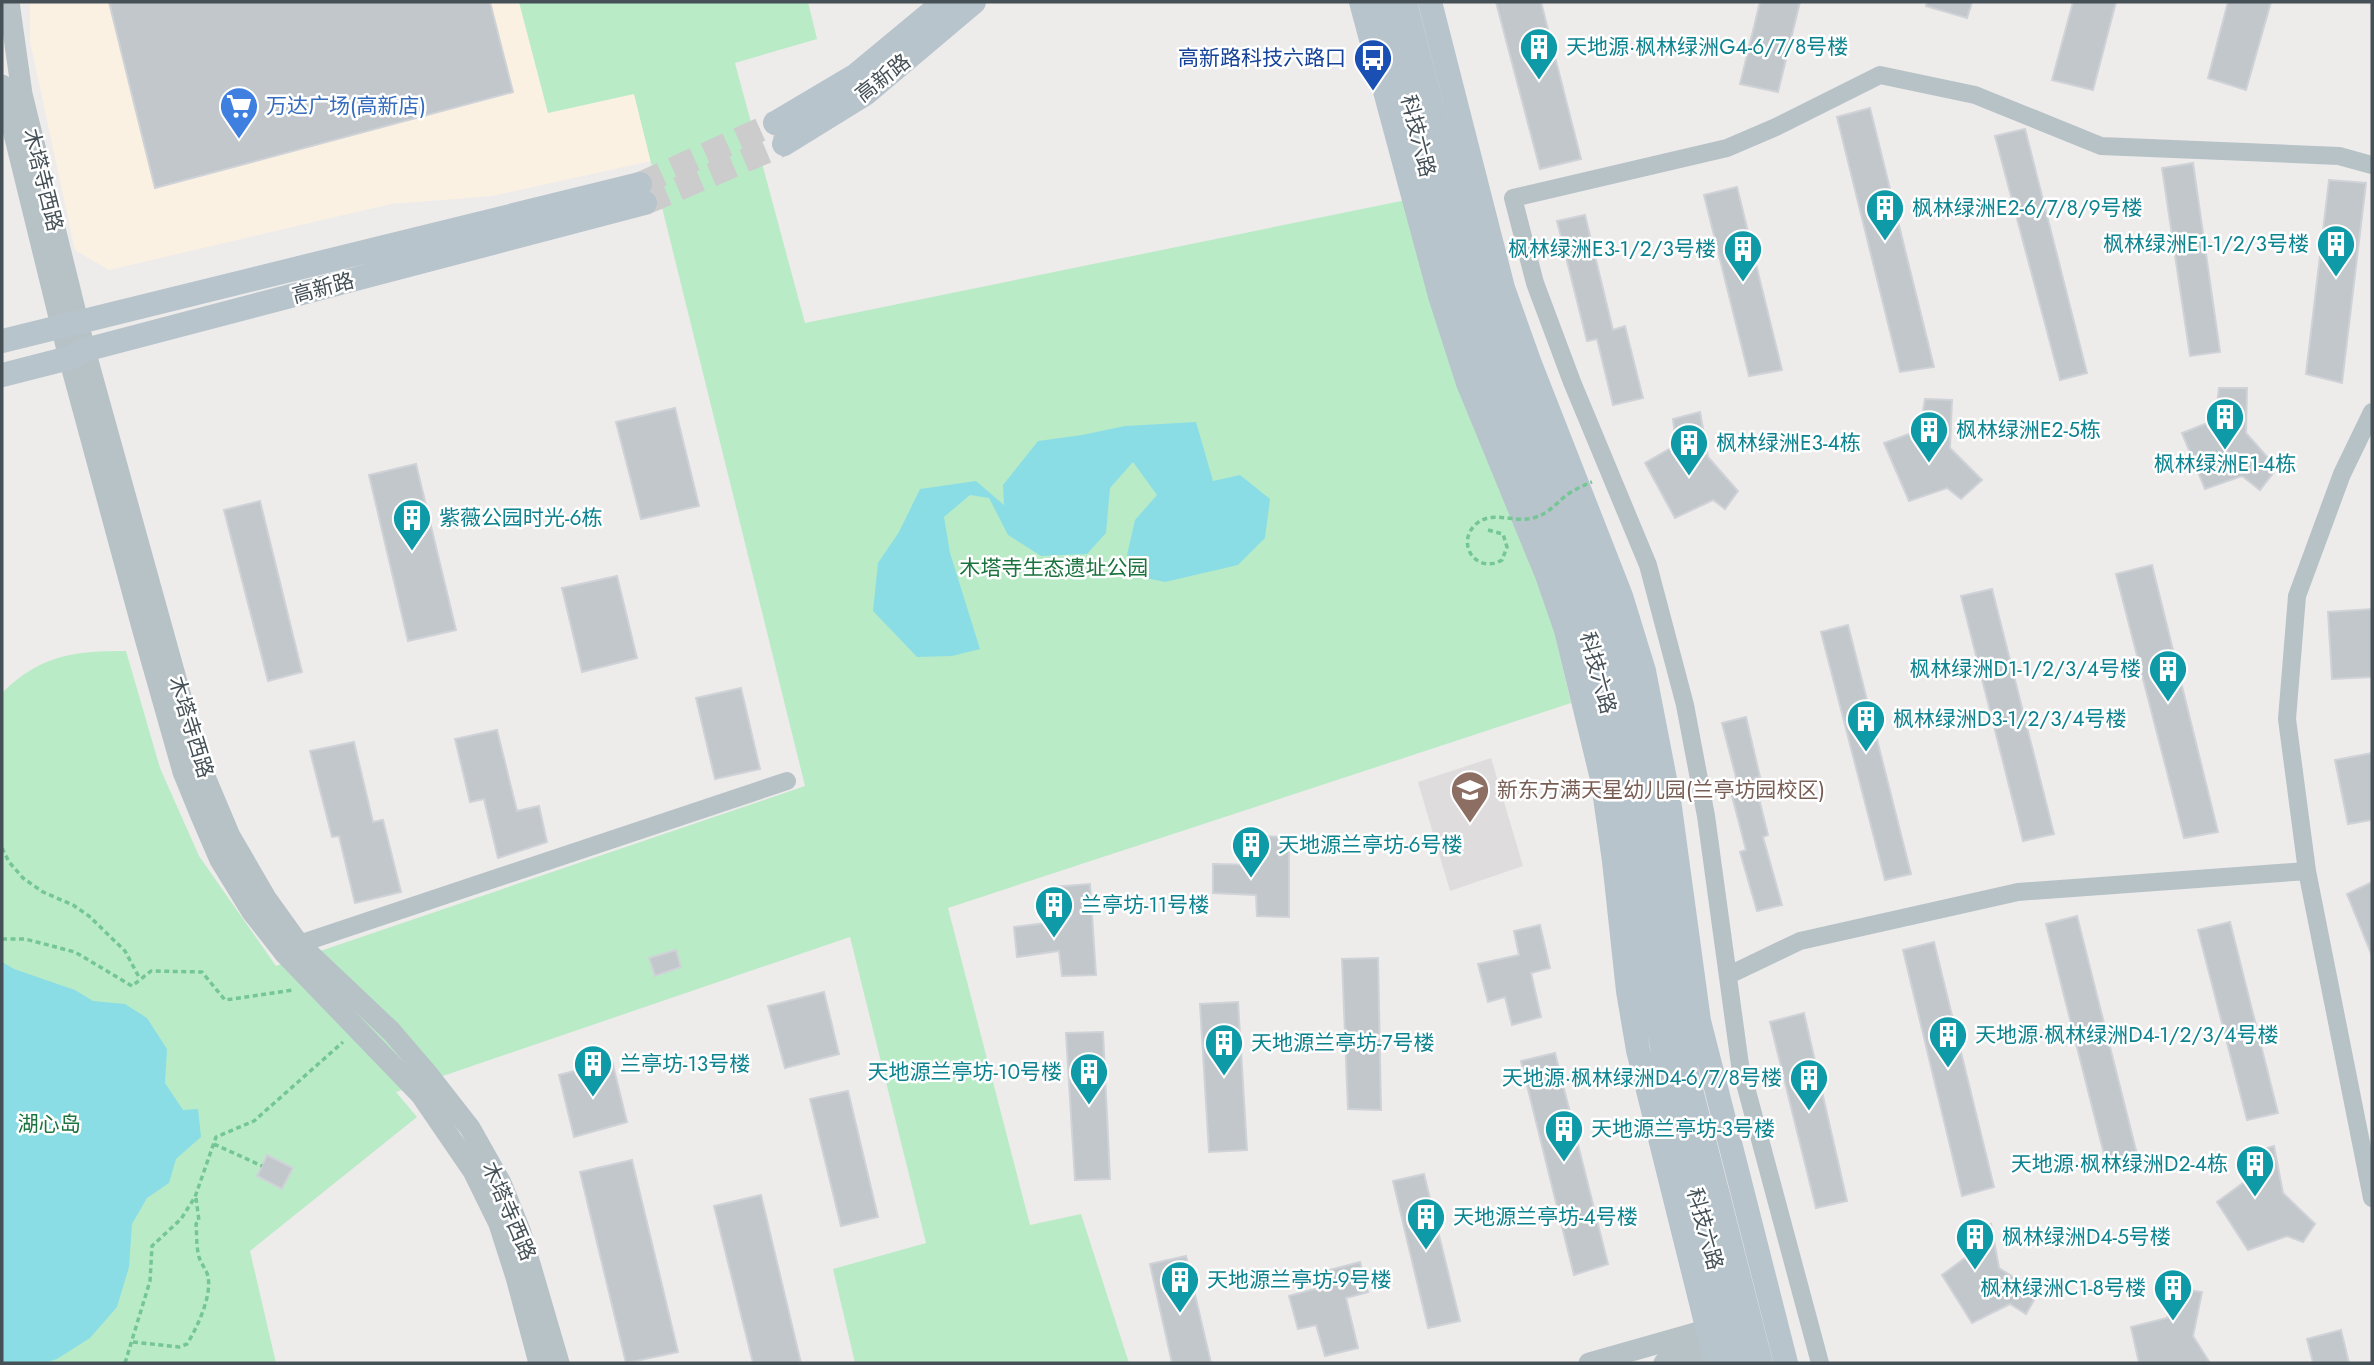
<svg xmlns="http://www.w3.org/2000/svg" width="2374" height="1365" font-family="Jost,'Noto Sans SC',sans-serif">
  <rect width="100%" height="100%" fill="#eeebeb"/>
  <path fill="#faf1e3" d="M30 2H519L548 113 634 93 651 161 492 196 391 204 109 270 75 250 30 41Z"/>
  <path fill="#dfdcdd" d="M1491 758 1523 866 1450 891 1418 782Z"/>
  <path fill="#baebc7" d="M519 2H808L817 39 735 63 805 323 1406 200 1549 608 1571 703 948 908 1030 1225 1081 1214 1129 1363H855L833 1269 926 1243 850 937 396 1092 417 1117 250 1251 276 1363H2V693C40 655 74 651 126 651L160 768 199 856 276 966 805 786 634 94 548 113Z"/>
  <path fill="#8adde5" d="M1196 422 1213 481 1240 475 1270 499 1265 538 1238 565 1165 582 1132 575 1127 555 1135 520 1157 495 1133 462 1110 488 1106 533 1087 554 1041 556 1008 535 989 498 970 495 944 517 950 553 980 649 952 656 917 657 873 611 878 563 899 532 920 489 976 481 1004 505 1003 485 1038 441 1082 435 1125 426Z
    M2 962 14 969 75 990 93 1001 125 1004 147 1018 167 1049 165 1083 183 1110 198 1109 201 1137 176 1159 169 1183 147 1198 132 1224 129 1267 117 1307 90 1338 57 1359 45 1363H2Z"/>
  <path fill="#c2c7cb" stroke="#cfd2d7" stroke-width="2" d="M109 2H490L513 92 155 188Z
    M1496 2H1541L1581 159 1540 169Z
    M1760 2H1800L1778 92 1740 84Z
    M1927 2H1972L1967 18 1926 6Z
    M2073 2H2116L2093 90 2052 80Z
    M2228 2H2271L2246 90 2208 78Z
    M1870 108 1934 367 1900 372 1837 117Z
    M2025 129 2087 373 2060 380 1995 136Z
    M2193 163 2220 352 2190 356 2162 168Z
    M2329 180 2366 183 2342 383 2306 374Z
    M1737 187 1782 370 1749 376 1704 195Z
    M1585 215 1613 330 1625 326 1643 398 1613 405 1597 339 1587 341 1557 221Z
    M2219 388H2247L2246 433 2277 468 2260 490 2242 476 2205 489 2182 433 2215 420Z
    M1925 399 1952 400 1950 448 1982 480 1961 499 1947 488 1909 501 1884 443 1920 430Z
    M675 408 699 506 641 519 616 422Z
    M1700 412 1708 457 1738 491 1725 509 1713 500 1675 518 1645 463 1676 445 1673 419Z
    M416 464 456 630 408 641 369 475Z
    M260 501 302 672 268 681 224 510Z
    M2152 565 2218 832 2184 838 2116 574Z
    M617 576 637 658 582 672 562 588Z
    M1992 589 2054 834 2023 841 1961 596Z
    M2372 609V677L2332 679 2328 612Z
    M1848 625 1911 874 1885 880 1821 632Z
    M741 688 760 769 715 779 696 698Z
    M1746 717 1760 777 1754 778 1768 835 1763 837 1782 905 1757 911 1740 852 1746 850 1730 788 1738 785 1722 723Z
    M497 730 517 811 539 806 547 842 498 858 484 799 470 802 455 739Z
    M354 742 373 822 383 820 401 892 355 903 339 836 332 837 310 751Z
    M2372 753V820L2348 824 2335 760Z
    M1255 836 1289 837V917L1257 916 1256 895 1213 893V864L1255 865Z
    M2372 882V956L2347 894Z
    M1090 884 1096 975 1062 976 1059 951 1017 957 1014 927 1054 922 1052 887Z
    M2077 916 2139 1162 2108 1170 2046 924Z
    M2230 922 2278 1113 2247 1120 2198 930Z
    M1540 925 1550 968 1531 973 1541 1017 1512 1025 1505 997 1488 1002 1478 964 1519 955 1514 931Z
    M1934 942 1994 1187 1962 1196 1903 950Z
    M676 950 681 967 655 976 649 958Z
    M1378 958 1381 1110 1348 1109 1342 959Z
    M824 992 839 1054 785 1068 768 1006Z
    M1238 1002 1247 1150 1209 1152 1200 1004Z
    M1804 1013 1847 1201 1816 1208 1770 1022Z
    M1103 1032 1110 1179 1075 1180 1066 1033Z
    M1555 1053 1608 1264 1574 1275 1521 1061Z
    M612 1061 627 1122 574 1137 559 1075Z
    M848 1091 878 1217 841 1226 810 1099Z
    M2274 1146 2283 1193 2315 1224 2303 1242 2287 1236 2248 1250 2217 1202 2251 1177 2247 1154Z
    M267 1155 293 1168 282 1189 257 1176Z
    M632 1160 678 1352 626 1363 580 1172Z
    M1424 1174 1460 1321 1428 1328 1393 1181Z
    M761 1195 801 1363H753L714 1206Z
    M1991 1224 1999 1268 2038 1293 2026 1314 2010 1304 1972 1323 1942 1275 1973 1252 1971 1229Z
    M1186 1256 1211 1363H1172L1150 1264Z
    M1360 1262 1368 1292 1346 1298 1358 1348 1325 1356 1316 1325 1298 1329 1289 1296 1329 1285 1326 1271Z
    M2175 1288 2202 1292 2193 1336 2210 1363H2139L2131 1327 2167 1318Z
    M2341 1330 2349 1363H2313L2307 1339Z"/>
  <g fill="none" stroke-linecap="round" stroke-linejoin="round">
    <path stroke="#cccccd" stroke-width="24" stroke-dasharray="24 12" stroke-linecap="butt" d="M640 184 775 123
      M645 203 784 144"/>
    <path stroke="#75c695" stroke-width="3.5" stroke-dasharray="5 3.5" stroke-linecap="butt" d="M2 848 9 862 23 878 43 892 73 905 89 916 125 951 140 979
      M2 939H25L75 952 132 986 151 971 202 972 225 1000 293 990
      M214 1144 262 1166
      M133 1342 179 1347 187 1344C197 1328 212 1296 208 1277 207 1270 201 1264 199 1257 196 1246 197 1234 196 1224L199 1221 196 1198
      M125 1363 150 1281 152 1246 181 1219 195 1197 216 1137 254 1121 343 1042"/>
    <path stroke="#b7c2c7" stroke-width="18" d="M2372 412 2342 474 2297 596 2287 719 2307 871 2372 1198
      M291 950 299 944 787 781
      M1729 975 1800 941 2018 892 2307 871
      M1820 1363 1740 1065 1706 816 1685 705 1648 565 1572 382 1535 283 1513 198 1727 148 1776 127 1880 75 1975 95 2101 146 2339 156 2372 165"/>
    <path stroke="#b7c2c7" stroke-width="21" d="M9 2 22 94 85 350 200 765 230 836 266 898 299 944 391 1031 427 1073 470 1128 501 1183 521 1233 559 1363
      M2 85 69 358 143 631 183 772 201 816 220 860 252 912 285 954 421 1095 473 1171 499 1224 516 1277 539 1363
      M1589 1363 1723 1325
      M1664 1363 1726 1346"/>
    <path stroke="#b7c4cc" stroke-width="24" d="M1361 2 1440 296 1468 383 1547 575 1566 630 1603 783 1614 861 1628 991 1638 1050 1716 1363
      M1383 2 1444 240 1483 360 1581 605 1614 734 1635 847 1652 995 1664 1056 1687 1158 1740 1363
      M1405 2 1452 185 1495 335 1602 607 1634 726 1653 830 1671 992 1688 1078 1761 1363
      M1430 2 1503 288 1529 361 1621 596 1644 671 1669 800 1699 1021 1786 1363
      M775 123 856 75 944 2
      M784 144 865 94 974 2
      M2 341 640 184
      M2 375 69 358 85 350 645 203"/>
    <path stroke="#75c695" stroke-width="3.5" stroke-dasharray="5 3.5" stroke-linecap="butt" d="M1488 530 1503 534 1507 547 1502 560C1476 575 1455 543 1476 524 1492 510 1514 523 1533 518 1549 514 1556 503 1568 494 1576 489 1584 485 1592 482"/>
  </g>
  <defs>
    <g id="building-pin" transform="scale(2.0125)"><path d="M0 17L-7.5 6A9.5 9.5 0 1 1 7.5 6Z" fill="#0f9aa8" stroke="#fff"/><path d="M-4-6H4V6H1V3H-1V6H-4ZM-2.5-4.3h1.7v1.8h-1.7ZM.8-4.3h1.7v1.8H.8ZM-2.5-1h1.7V.8h-1.7ZM.8-1h1.7V.8H.8Z" fill="#fff"/></g>
    <g id="bus-pin" transform="scale(2.0125)"><path d="M0 17L-7.5 6A9.5 9.5 0 1 1 7.5 6Z" fill="#1a4fb4" stroke="#fff"/><path d="M-5-6H5V4H4V6H2V4H-2V6H-4V4H-5ZM-3.5-4V0h7V-4ZM-3.5 1.2v1.5H-2V1.2ZM2 1.2v1.5H3.5V1.2Z" fill="#fff"/></g>
    <g id="supermarket-pin" transform="scale(2.0125)"><path d="M0 17L-7.5 6A9.5 9.5 0 1 1 7.5 6Z" fill="#3f7fe0" stroke="#fff"/><path d="M-6-5.5h2.5l.6 2H6L4.5 2H-2.5L-4.4-4H-6ZM-1.5 3.2a1.3 1.3 0 1 0 .1 0ZM3 3.2a1.3 1.3 0 1 0 .1 0Z" fill="#fff"/></g>
    <g id="school-pin" transform="scale(2.0125)"><path d="M0 17L-7.5 6A9.5 9.5 0 1 1 7.5 6Z" fill="#8d6e63" stroke="#fff"/><path d="M0-5L7-2L0 1L-7-2ZM-4 1L0 2.5L4 1V4Q0 6-4 4Z" fill="#fff"/></g>
  </defs>
  <g fill-rule="evenodd">
    <use href="#building-pin" x="1539" y="47"/>
    <use href="#bus-pin" x="1373" y="58"/>
    <use href="#supermarket-pin" x="239" y="106"/>
    <use href="#building-pin" x="1885" y="208"/>
    <use href="#building-pin" x="2336" y="244"/>
    <use href="#building-pin" x="1743" y="249"/>
    <use href="#building-pin" x="2225" y="417"/>
    <use href="#building-pin" x="1929" y="430"/>
    <use href="#building-pin" x="1689" y="443"/>
    <use href="#building-pin" x="412" y="518"/>
    <use href="#building-pin" x="2168" y="669"/>
    <use href="#building-pin" x="1866" y="719"/>
    <use href="#school-pin" x="1470" y="790"/>
    <use href="#building-pin" x="1251" y="845"/>
    <use href="#building-pin" x="1054" y="905"/>
    <use href="#building-pin" x="1948" y="1035"/>
    <use href="#building-pin" x="1224" y="1043"/>
    <use href="#building-pin" x="593" y="1064"/>
    <use href="#building-pin" x="1089" y="1072"/>
    <use href="#building-pin" x="1809" y="1078"/>
    <use href="#building-pin" x="1564" y="1129"/>
    <use href="#building-pin" x="2255" y="1164"/>
    <use href="#building-pin" x="1426" y="1217"/>
    <use href="#building-pin" x="1975" y="1237"/>
    <use href="#building-pin" x="1180" y="1280"/>
    <use href="#building-pin" x="2173" y="1288"/>
  </g>
  <g text-anchor="middle" dominant-baseline="central" stroke-width="5" stroke-linejoin="round" paint-order="stroke">
    <g font-size="21" fill="#0d838f" stroke="#fff" text-anchor="start">
      <text x="1566" y="47">天地源·枫林绿洲G4-6/7/8号楼</text>
      <text x="1912" y="208">枫林绿洲E2-6/7/8/9号楼</text>
      <text x="2309" y="244" text-anchor="end">枫林绿洲E1-1/2/3号楼</text>
      <text x="1716" y="249" text-anchor="end">枫林绿洲E3-1/2/3号楼</text>
      <text x="1956" y="430">枫林绿洲E2-5栋</text>
      <text x="1716" y="443">枫林绿洲E3-4栋</text>
      <text x="2225" y="464" text-anchor="middle">枫林绿洲E1-4栋</text>
      <text x="439" y="518">紫薇公园时光-6栋</text>
      <text x="2141" y="669" text-anchor="end">枫林绿洲D1-1/2/3/4号楼</text>
      <text x="1893" y="719">枫林绿洲D3-1/2/3/4号楼</text>
      <text x="1278" y="845">天地源兰亭坊-6号楼</text>
      <text x="1081" y="905">兰亭坊-11号楼</text>
      <text x="1975" y="1035">天地源·枫林绿洲D4-1/2/3/4号楼</text>
      <text x="1251" y="1043">天地源兰亭坊-7号楼</text>
      <text x="620" y="1064">兰亭坊-13号楼</text>
      <text x="1062" y="1072" text-anchor="end">天地源兰亭坊-10号楼</text>
      <text x="1782" y="1078" text-anchor="end">天地源·枫林绿洲D4-6/7/8号楼</text>
      <text x="1591" y="1129">天地源兰亭坊-3号楼</text>
      <text x="2228" y="1164" text-anchor="end">天地源·枫林绿洲D2-4栋</text>
      <text x="1453" y="1217">天地源兰亭坊-4号楼</text>
      <text x="2002" y="1237">枫林绿洲D4-5号楼</text>
      <text x="1207" y="1280">天地源兰亭坊-9号楼</text>
      <text x="2146" y="1288" text-anchor="end">枫林绿洲C1-8号楼</text>
    </g>
    <g font-size="21" fill="#164399" stroke="#fff" text-anchor="end">
      <text x="1346" y="58">高新路科技六路口</text>
    </g>
    <g font-size="21" fill="#455157" stroke="#fff">
      <text transform="translate(883 78) rotate(-38)">高新路</text>
      <text transform="translate(1418 136) rotate(76)">科技六路</text>
      <text transform="translate(43 180) rotate(76)">木塔寺西路</text>
      <text transform="translate(323 288) rotate(-15)">高新路</text>
      <text transform="translate(1598 673) rotate(75)">科技六路</text>
      <text transform="translate(191 727) rotate(73)">木塔寺西路</text>
      <text transform="translate(509 1211) rotate(67)">木塔寺西路</text>
      <text transform="translate(1705 1229) rotate(75)">科技六路</text>
    </g>
    <g font-size="21" fill="#366cbe" stroke="#fff" text-anchor="start">
      <text x="266" y="106">万达广场(高新店)</text>
    </g>
    <g font-size="21" fill="#1b733d" stroke="#fff">
      <text x="1054" y="568">木塔寺生态遗址公园</text>
      <text x="49" y="1124">湖心岛</text>
    </g>
    <g font-size="21" fill="#785e54" stroke="#fff" text-anchor="start">
      <text x="1497" y="790">新东方满天星幼儿园(兰亭坊园校区)</text>
    </g>
  </g>
  <rect width="2374" height="1365" fill="none" stroke="#455157" stroke-width="7"/>
</svg>
